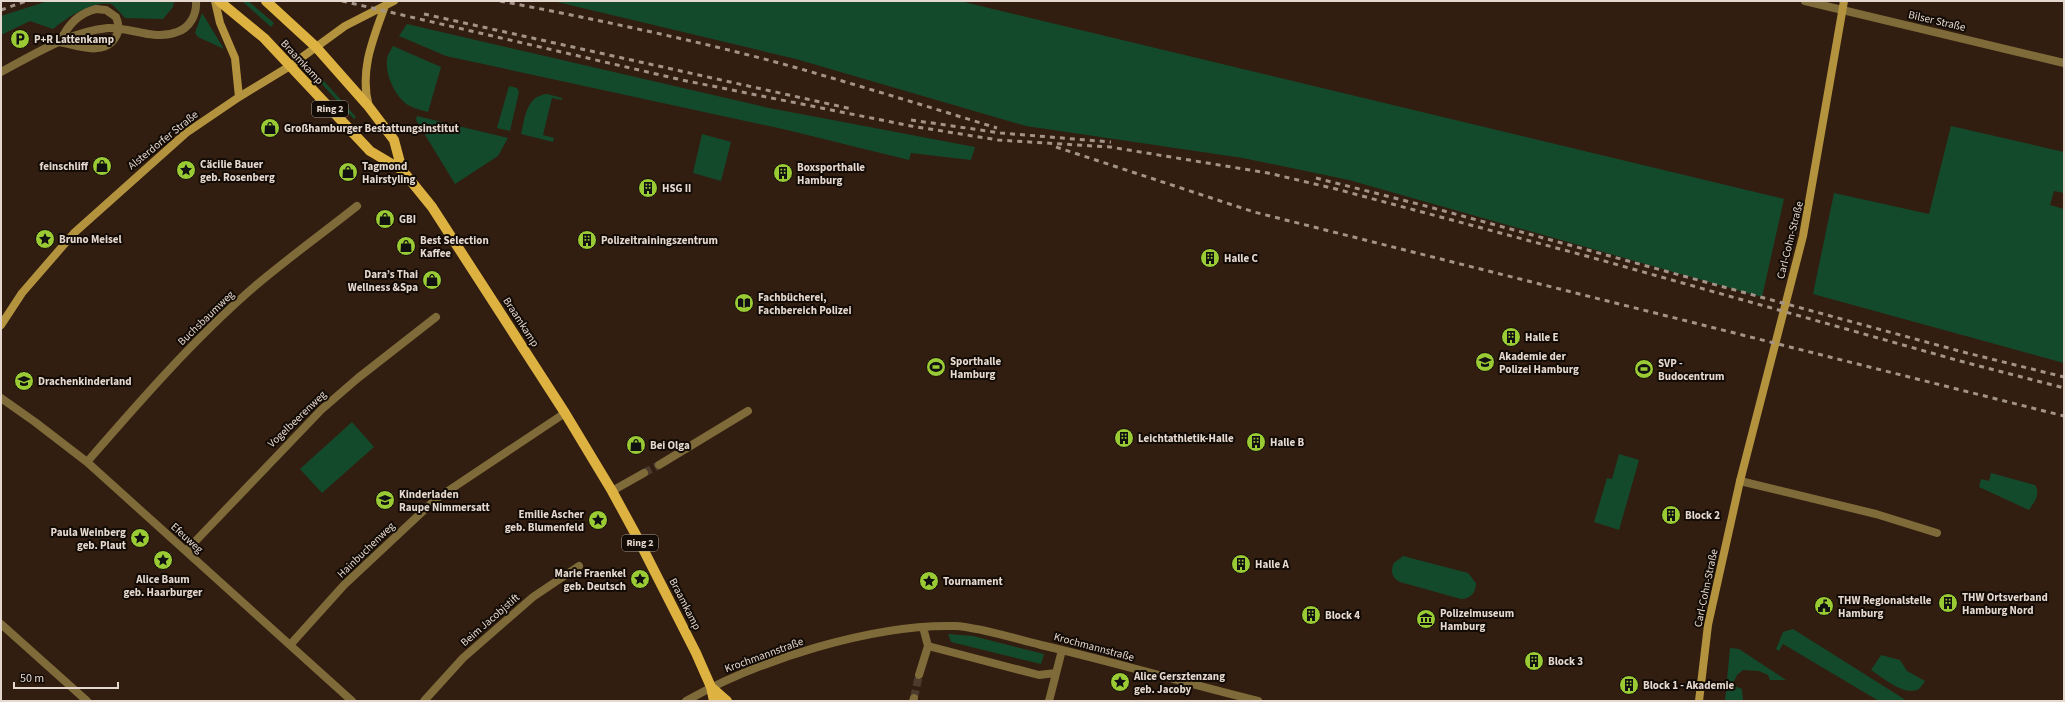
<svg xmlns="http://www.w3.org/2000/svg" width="2065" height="702" font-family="'Source Sans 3',sans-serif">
  <rect width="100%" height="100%" fill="#311e10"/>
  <path fill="#144a2c" d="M48 1H174L173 7 163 19 125 18C121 14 116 7 111 4 93 0 66 18 53 29L30 21 1 35V16Z
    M242 1H248L274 23 271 27Z
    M553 1H960L1784 199 1762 297 1349 180 1243 158 1026 126 796 59Z
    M202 13 224 49 198 37 195 33Z
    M407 24 769 108 975 147 971 160 911 153 909 160 783 129 446 56 399 36Z
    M393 46 441 67 428 112C422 110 416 109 410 106 396 99 385 75 387 60 387 55 391 50 393 46Z
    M323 80 356 117 354 119 320 82Z
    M509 86 517 88 519 92 510 131 497 128Z
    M547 94 562 98V100L552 98 543 135 554 138 553 142 521 134C525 118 526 96 547 94Z
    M417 116 508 138 498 156 455 184 416 120Z
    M1951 126 2064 152V193L2054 191 2050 205 2064 209V363L1813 294 1834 193 1929 214Z
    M702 134 731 142 721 181 693 173Z
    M352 422 374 447 322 493 300 469Z
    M1619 454 1639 460 1619 530 1594 522 1607 478 1612 479Z
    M1991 473 2035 485C2041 495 2034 502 2029 510L1979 487 1981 479 1989 481Z
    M1403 556 1468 573 1476 583C1476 592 1471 599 1461 599L1400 582C1392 578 1390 571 1394 563Z
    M1793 629 1904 699V701H1879L1783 644 1779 651 1776 649 1783 632Z
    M948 634 973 636 1044 654 1041 664 951 642Z
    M1730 648 1739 649 1786 680H1770L1768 675 1759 671 1743 670 1737 675 1732 685 1742 689 1743 701H1725Z
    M1881 655 1900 660 1907 671 1925 681C1923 684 1920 689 1917 690 1902 695 1882 677 1871 670Z"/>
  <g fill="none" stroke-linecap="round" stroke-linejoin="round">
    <path stroke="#4c3a2d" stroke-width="8" stroke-dasharray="8 4" stroke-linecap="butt" d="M644 473 659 465
      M914 698 919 675"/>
    <path stroke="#7f6b39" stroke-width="8" d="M1805 1 2064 63
      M96 9 106 10 116 17C119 24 120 31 115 38 104 56 77 46 60 42 67 26 79 13 96 9Z
      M1 72C33 55 71 31 108 28 131 27 154 41 177 32 190 28 197 14 196 1
      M1 398 35 422 87 462 352 701
      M87 462C140 401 193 340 254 287 287 259 323 233 357 206
      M659 465 748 411
      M1740 481 1876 514 1937 533
      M612 491 644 473
      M186 551 321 410 358 378 436 317
      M1 624 87 701
      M290 645 344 585 436 499 565 413
      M928 646 1039 675 1056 673
      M919 675 928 646 923 627
      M424 701 463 658 533 597 579 566
      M686 701C759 660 871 624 955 626 979 627 1016 639 1041 645 1114 662 1185 683 1258 701
      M913 701 914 698
      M1049 701 1062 650"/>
    <path stroke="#b4933f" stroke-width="8" d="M215 1 220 23 235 58 239 97
      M369 107C359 71 373 39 385 6
      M1 325 22 293 74 233 186 133 239 97 290 66 345 26 394 1
      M1699 701 1708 625 1740 481 1803 236 1844 1"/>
    <path stroke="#ddb241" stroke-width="10" d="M219 1 264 38 370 151 402 170 432 207 565 413 612 491 636 535 696 653 711 687 714 701
      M266 1 316 47 369 107 394 140 402 170
      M711 687 727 701"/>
    <path stroke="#a39388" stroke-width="3" stroke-dasharray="5 5" stroke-linecap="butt" d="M342 1 682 80 911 126 998 140 1110 147 1268 173 1336 189 1590 257 1960 361 2064 388
      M500 1C594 19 690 39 783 64 854 84 926 106 997 128
      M1 10 26 1
      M424 14 852 109
      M911 120 1001 133 1111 142
      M1056 147 1254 212 2064 416
      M1316 178 1422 205 1963 352 2064 377"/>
  </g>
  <defs>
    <g id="parking-disc" transform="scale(1)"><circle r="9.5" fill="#9acb35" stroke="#130b05"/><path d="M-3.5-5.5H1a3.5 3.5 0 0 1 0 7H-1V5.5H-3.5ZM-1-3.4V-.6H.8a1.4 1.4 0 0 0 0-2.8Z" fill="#111"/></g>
    <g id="shop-disc" transform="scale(1)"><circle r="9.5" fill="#9acb35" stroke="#130b05"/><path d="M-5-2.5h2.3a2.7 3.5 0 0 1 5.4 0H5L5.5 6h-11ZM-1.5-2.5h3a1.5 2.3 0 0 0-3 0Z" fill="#111"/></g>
    <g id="sight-disc" transform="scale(1)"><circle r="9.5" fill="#9acb35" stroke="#130b05"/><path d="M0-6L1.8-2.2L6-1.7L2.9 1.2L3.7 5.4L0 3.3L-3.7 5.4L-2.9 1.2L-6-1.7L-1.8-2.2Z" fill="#111"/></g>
    <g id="building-disc" transform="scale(1)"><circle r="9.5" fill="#9acb35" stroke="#130b05"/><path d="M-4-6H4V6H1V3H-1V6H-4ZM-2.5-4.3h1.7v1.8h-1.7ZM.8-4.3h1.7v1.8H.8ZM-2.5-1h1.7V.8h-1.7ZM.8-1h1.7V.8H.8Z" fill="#111"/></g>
    <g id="library-disc" transform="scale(1)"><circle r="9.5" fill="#9acb35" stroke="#130b05"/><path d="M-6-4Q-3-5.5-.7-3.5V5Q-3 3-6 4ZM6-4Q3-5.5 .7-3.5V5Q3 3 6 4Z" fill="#111"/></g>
    <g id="university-disc" transform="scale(1)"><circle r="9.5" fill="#9acb35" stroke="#130b05"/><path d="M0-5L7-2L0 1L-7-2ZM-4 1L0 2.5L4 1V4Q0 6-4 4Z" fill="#111"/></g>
    <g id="stadium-disc" transform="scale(1)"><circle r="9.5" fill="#9acb35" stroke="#130b05"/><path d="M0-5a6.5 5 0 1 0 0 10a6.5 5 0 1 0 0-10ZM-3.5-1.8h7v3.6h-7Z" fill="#111"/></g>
    <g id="school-disc" transform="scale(1)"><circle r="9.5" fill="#9acb35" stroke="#130b05"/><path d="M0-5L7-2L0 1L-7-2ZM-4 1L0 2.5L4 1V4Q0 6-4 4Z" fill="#111"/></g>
    <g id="civic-disc" transform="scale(1)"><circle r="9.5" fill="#9acb35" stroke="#130b05"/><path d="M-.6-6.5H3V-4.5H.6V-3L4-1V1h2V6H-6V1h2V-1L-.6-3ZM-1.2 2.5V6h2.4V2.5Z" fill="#111"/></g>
    <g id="museum-disc" transform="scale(1)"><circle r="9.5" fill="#9acb35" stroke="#130b05"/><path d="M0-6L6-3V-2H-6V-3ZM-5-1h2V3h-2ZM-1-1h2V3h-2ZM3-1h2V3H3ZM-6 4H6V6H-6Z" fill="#111"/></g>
  </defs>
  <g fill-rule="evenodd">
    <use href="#parking-disc" x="20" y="39"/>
    <use href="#shop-disc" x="270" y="128"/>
    <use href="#shop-disc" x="102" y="166"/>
    <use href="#sight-disc" x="186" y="170"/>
    <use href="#shop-disc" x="348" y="172"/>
    <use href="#building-disc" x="783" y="173"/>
    <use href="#building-disc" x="648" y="188"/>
    <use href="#shop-disc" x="385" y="219"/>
    <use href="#sight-disc" x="45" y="239"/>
    <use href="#building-disc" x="587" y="240"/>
    <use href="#shop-disc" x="406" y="246"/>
    <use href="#building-disc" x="1210" y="258"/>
    <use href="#shop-disc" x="432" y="280"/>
    <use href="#library-disc" x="744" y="303"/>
    <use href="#building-disc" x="1511" y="337"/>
    <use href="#university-disc" x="1485" y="362"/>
    <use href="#stadium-disc" x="936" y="367"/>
    <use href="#stadium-disc" x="1644" y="369"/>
    <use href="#school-disc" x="24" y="381"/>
    <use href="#building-disc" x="1124" y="438"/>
    <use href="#building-disc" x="1256" y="442"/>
    <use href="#shop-disc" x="636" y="445"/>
    <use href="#school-disc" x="385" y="500"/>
    <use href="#building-disc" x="1671" y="515"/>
    <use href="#sight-disc" x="598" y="520"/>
    <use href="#sight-disc" x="140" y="538"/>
    <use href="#sight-disc" x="163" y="560"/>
    <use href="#building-disc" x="1241" y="564"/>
    <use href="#sight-disc" x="640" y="579"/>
    <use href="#sight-disc" x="929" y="581"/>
    <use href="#building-disc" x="1948" y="603"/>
    <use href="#civic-disc" x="1824" y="606"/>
    <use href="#building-disc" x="1311" y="615"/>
    <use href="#museum-disc" x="1426" y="619"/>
    <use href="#building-disc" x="1534" y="661"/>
    <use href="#sight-disc" x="1120" y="682"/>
    <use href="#building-disc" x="1629" y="685"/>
  </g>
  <g text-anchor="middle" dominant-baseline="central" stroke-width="4" stroke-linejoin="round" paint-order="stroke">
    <g fill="#130b05" stroke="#a69a92" stroke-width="1">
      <rect x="312" y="101" width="36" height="16" rx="3"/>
      <rect x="622" y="535" width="36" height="16" rx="3"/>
    </g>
    <g font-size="10" font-weight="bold" fill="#e5d8cf">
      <text x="330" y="109">Ring 2</text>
      <text x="640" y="543">Ring 2</text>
    </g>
    <g font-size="11" fill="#e5d8cf" stroke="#130b05">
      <text transform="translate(1937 21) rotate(13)">Bilser Straße</text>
      <text transform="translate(302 62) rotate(47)">Braamkamp</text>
      <text transform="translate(163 140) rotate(-39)">Alsterdorfer Straße</text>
      <text transform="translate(1790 240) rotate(-76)">Carl-Cohn-Straße</text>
      <text transform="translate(206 318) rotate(-44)">Buchsbaumweg</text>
      <text transform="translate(521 322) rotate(57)">Braamkamp</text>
      <text transform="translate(297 419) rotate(-44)">Vogelbeerenweg</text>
      <text transform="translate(187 538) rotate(42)">Efeuweg</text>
      <text transform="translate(366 550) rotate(-44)">Hainbuchenweg</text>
      <text transform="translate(1706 588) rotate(-78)">Carl-Cohn-Straße</text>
      <text transform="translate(685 604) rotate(63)">Braamkamp</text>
      <text transform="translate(490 620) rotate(-41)">Beim Jacobjstift</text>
      <text transform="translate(1094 647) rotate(15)">Krochmannstraße</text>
      <text transform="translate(764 655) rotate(-20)">Krochmannstraße</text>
    </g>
    <g font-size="11" font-weight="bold" fill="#e5d8cf" stroke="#130b05" text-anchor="start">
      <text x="34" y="39">P+R Lattenkamp</text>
      <text x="284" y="128">Großhamburger Bestattungsinstitut</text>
      <text x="200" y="164">Cäcilie Bauer<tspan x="200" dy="13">geb. Rosenberg</tspan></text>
      <text x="88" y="166" text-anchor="end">feinschliff</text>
      <text x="362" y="166">Tagmond<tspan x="362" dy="13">Hairstyling</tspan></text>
      <text x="797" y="167">Boxsporthalle<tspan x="797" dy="13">Hamburg</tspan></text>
      <text x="662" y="188">HSG II</text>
      <text x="399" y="219">GBI</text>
      <text x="59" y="239">Bruno Meisel</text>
      <text x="420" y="240">Best Selection<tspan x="420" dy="13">Kaffee</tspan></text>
      <text x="601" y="240">Polizeitrainingszentrum</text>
      <text x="1224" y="258">Halle C</text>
      <text x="418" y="274" text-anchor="end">Dara’s Thai<tspan x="418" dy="13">Wellness &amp;Spa</tspan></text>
      <text x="758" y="297">Fachbücherei,<tspan x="758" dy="13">Fachbereich Polizei</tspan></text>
      <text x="1525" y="337">Halle E</text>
      <text x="1499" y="356">Akademie der<tspan x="1499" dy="13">Polizei Hamburg</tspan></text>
      <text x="950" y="361">Sporthalle<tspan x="950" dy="13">Hamburg</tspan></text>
      <text x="1658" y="363">SVP -<tspan x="1658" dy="13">Budocentrum</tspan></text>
      <text x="38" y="381">Drachenkinderland</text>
      <text x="1138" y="438">Leichtathletik-Halle</text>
      <text x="1270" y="442">Halle B</text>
      <text x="650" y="445">Bei Olga</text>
      <text x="399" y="494">Kinderladen<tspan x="399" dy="13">Raupe Nimmersatt</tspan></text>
      <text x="584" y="514" text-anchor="end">Emilie Ascher<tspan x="584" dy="13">geb. Blumenfeld</tspan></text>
      <text x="1685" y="515">Block 2</text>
      <text x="126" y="532" text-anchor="end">Paula Weinberg<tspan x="126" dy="13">geb. Plaut</tspan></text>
      <text x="1255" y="564">Halle A</text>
      <text x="626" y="573" text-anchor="end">Marie Fraenkel<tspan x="626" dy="13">geb. Deutsch</tspan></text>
      <text x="163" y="579" text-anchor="middle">Alice Baum<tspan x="163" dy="13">geb. Haarburger</tspan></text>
      <text x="943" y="581">Tournament</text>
      <text x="1962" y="597">THW Ortsverband<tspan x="1962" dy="13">Hamburg Nord</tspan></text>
      <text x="1838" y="600">THW Regionalstelle<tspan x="1838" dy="13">Hamburg</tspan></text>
      <text x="1440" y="613">Polizeimuseum<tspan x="1440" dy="13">Hamburg</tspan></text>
      <text x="1325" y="615">Block 4</text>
      <text x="1548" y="661">Block 3</text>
      <text x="1134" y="676">Alice Gersztenzang<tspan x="1134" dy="13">geb. Jacoby</tspan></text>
      <text x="1643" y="685">Block 1 - Akademie</text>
    </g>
  </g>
  <rect width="2065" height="702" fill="none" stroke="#e5d8cf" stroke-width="4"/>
  <path d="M14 682v6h104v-6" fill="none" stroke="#e5d8cf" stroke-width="2"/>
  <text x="20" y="682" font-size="12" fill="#e5d8cf" stroke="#130b05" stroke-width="3" paint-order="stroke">50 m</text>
</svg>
